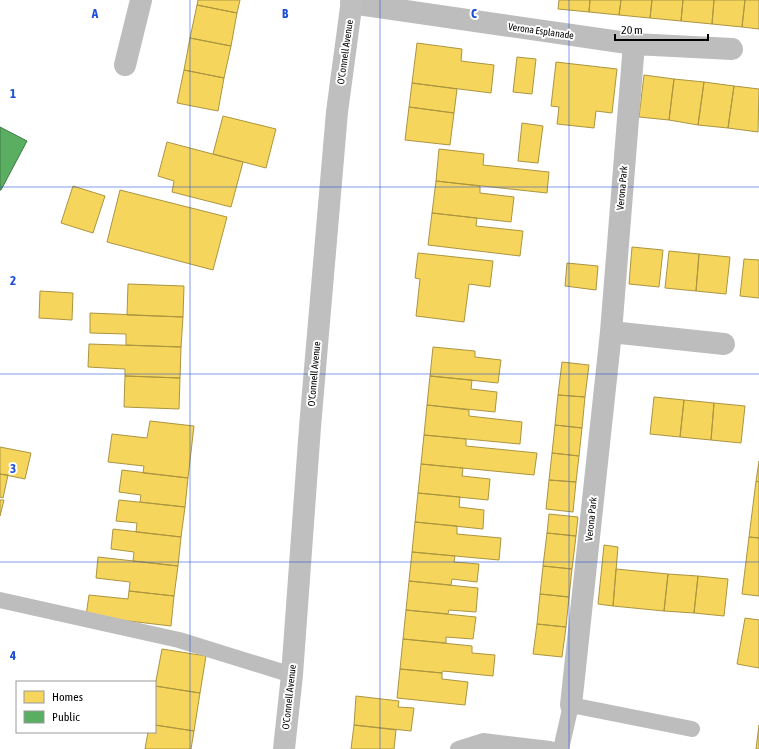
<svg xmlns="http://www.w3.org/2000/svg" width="759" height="749" font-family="'Asap Condensed',sans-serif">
  <rect width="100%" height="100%" fill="#fff"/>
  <path fill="#f6d55c" stroke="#ac9540" d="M198 0H240L237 13 197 5Z
    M559 0H590L589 12 558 9Z
    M590 0H621L619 15 589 12Z
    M621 0H652L650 18 619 15Z
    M652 0H683L681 21 650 18Z
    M683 0H714L712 24 681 21Z
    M714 0H745L742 27 712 24Z
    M745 0H759V29L742 27Z
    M197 5 237 13 231 46 190 38Z
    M190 38 231 46 224 78 184 70Z
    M417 43 462 49 461 61 494 65 491 93 412 83Z
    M517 57 536 59 532 94 513 92Z
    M556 62 617 69 612 113 596 111 594 128 557 124 559 107 551 106Z
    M184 70 224 78 218 111 177 103Z
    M644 75 674 79 669 120 639 117Z
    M674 79 704 82 698 125 669 120Z
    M704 82 734 86 728 128 698 125Z
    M412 83 457 89 454 113 409 107Z
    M734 86 759 89 758 132 728 128Z
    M409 107 454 113 450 145 405 140Z
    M223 116 276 129 266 168 213 154Z
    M522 123 543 126 538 163 518 161Z
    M167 142 243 162 231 207 172 192 174 181 158 176Z
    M439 149 484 154 483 165 549 172 547 193 436 181Z
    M436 181 480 186V193L514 197 511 222 432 213Z
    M73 186 105 196 93 233 61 223Z
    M120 190 227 217 213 270 107 242Z
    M432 213 477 218 476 226 523 231 520 256 428 245Z
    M632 247 663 250 659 287 629 284Z
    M669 251 699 254 696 291 665 288Z
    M418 253 493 261 490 287 469 284 464 322 416 316 420 279 415 278Z
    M699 254 730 257 726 294 696 291Z
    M744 259 759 260V298L740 296Z
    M567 263 598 266 596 290 565 286Z
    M128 284 184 286 183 317 127 315Z
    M40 291 73 293 72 320 39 318Z
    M90 313 183 317 181 347 126 345V334L90 333Z
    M89 344 181 347 180 378 125 376V369L88 367Z
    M433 347 475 351V357L501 360 498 383 430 376Z
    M562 362 589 365 585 397 558 395Z
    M125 376 180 378 179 409 124 407Z
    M430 376 472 380 471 389 497 392 495 412 427 405Z
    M558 395 585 397 582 428 555 425Z
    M654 397 684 400 680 437 650 434Z
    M684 400 714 403 711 440 680 437Z
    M714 403 745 406 741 443 711 440Z
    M427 405 469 410V416L522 422 520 444 424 435Z
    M150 421 194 426 188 478 143 473 144 466 108 462 112 434 147 438Z
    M555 425 582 428 579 456 552 453Z
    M424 435 466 439V446L537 453 534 475 421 464Z
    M0 447 31 453 25 479 0 474Z
    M552 453 579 456 576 482 549 480Z
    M759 461V482L756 481Z
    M421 464 463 468 462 476 490 479 488 500 418 493Z
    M122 470 188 478 185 507 140 502 141 495 119 492Z
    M0 474 8 475 3 498 0 497Z
    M549 480 576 482 573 512 546 509Z
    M756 481 759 482V538L749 537Z
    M418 493 460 497 459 507 484 510 483 529 415 522Z
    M0 500H4L0 516Z
    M119 500 185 507 181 537 136 532 137 523 116 521Z
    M549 514 578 517 576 536 547 533Z
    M415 522 457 526V534L501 538 499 560 412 552Z
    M113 529 181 537 178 566 133 561 134 552 111 549Z
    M547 533 576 536 572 569 543 566Z
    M749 537 759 538V596L742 594Z
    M604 545 618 547 613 606 598 604Z
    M412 552 455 556 454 562 479 564 477 582 452 579 451 585 409 581Z
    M98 557 178 566 174 596 129 591 130 582 96 578Z
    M543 566 572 569 569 597 540 594Z
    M616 569 668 574 664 611 613 606Z
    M668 574 698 576 694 613 664 611Z
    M698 576 728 579 724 616 694 613Z
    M409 581 478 588 476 612 449 610 448 614 406 610Z
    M129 591 174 596 171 626 86 616 89 595 128 599Z
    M540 594 569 597 566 627 537 624Z
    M406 610 476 617 473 639 446 637V643L403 639Z
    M745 618 759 620V668L737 664Z
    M537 624 566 627 562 657 533 654Z
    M403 639 472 646V653L495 655 493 676 443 671 442 673 400 669Z
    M162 649 206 656 200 693 155 686Z
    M400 669 442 673V679L468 682 465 705 397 698Z
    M155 686 200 693 194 731 155 725Z
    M356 696 399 701 398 707 414 708 411 731 354 725Z
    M155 725 194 731 191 749H145L148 732H155Z
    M354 725 396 730 394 749H351Z
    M759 725V749H756Z"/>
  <path fill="#5aae61" stroke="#3f7a44" d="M0 127 27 141 1 190H0Z"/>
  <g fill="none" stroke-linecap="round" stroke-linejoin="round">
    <path stroke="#bdbdbd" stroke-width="16" d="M0 600 179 640 292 675
      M458 749 483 741 550 749
      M561 749 571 705 692 729"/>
    <path stroke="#bdbdbd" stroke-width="22" d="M351 3 634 44 732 49
      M634 44 611 332 724 344
      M125 65 141 0
      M571 705 611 332"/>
    <path stroke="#bfbfbf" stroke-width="22" d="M284 749 292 675 310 427 337 112 352 0"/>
  </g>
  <path fill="none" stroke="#1d4ed8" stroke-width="1" stroke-opacity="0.55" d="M190 0V749M380 0V749M569 0V749M0 187H759M0 374H759M0 562H759"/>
  <g text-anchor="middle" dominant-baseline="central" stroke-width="4" stroke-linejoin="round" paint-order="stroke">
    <g font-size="10" fill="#000" stroke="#fff">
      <text transform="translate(541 31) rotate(8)">Verona Esplanade</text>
      <text transform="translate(345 52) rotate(-82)">O'Connell Avenue</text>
      <text transform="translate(622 188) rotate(-85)">Verona Park</text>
      <text transform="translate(314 374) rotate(-85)">O'Connell Avenue</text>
      <text transform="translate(591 519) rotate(-84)">Verona Park</text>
      <text transform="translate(289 697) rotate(-84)">O'Connell Avenue</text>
    </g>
  </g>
  <g font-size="13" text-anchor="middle" font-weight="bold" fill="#1d4ed8" stroke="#fff" stroke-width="4" stroke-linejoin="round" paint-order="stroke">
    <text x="95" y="18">A</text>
    <text x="285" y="18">B</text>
    <text x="474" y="18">C</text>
    <text x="13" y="98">1</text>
    <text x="13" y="285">2</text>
    <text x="13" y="473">3</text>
    <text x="13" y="660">4</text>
  </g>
  <rect x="16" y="681" width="140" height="52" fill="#ffffff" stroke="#999999"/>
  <rect x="24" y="691" width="20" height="12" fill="#f6d55c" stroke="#999999"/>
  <text x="52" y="701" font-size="12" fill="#000000">Homes</text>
  <rect x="24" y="711" width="20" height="12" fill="#5aae61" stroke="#999999"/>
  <text x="52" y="721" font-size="12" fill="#000000">Public</text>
  <path d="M615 34v6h93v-6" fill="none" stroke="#000000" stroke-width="2"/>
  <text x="621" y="34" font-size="12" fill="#000000" stroke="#ffffff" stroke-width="3" paint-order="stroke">20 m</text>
</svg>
